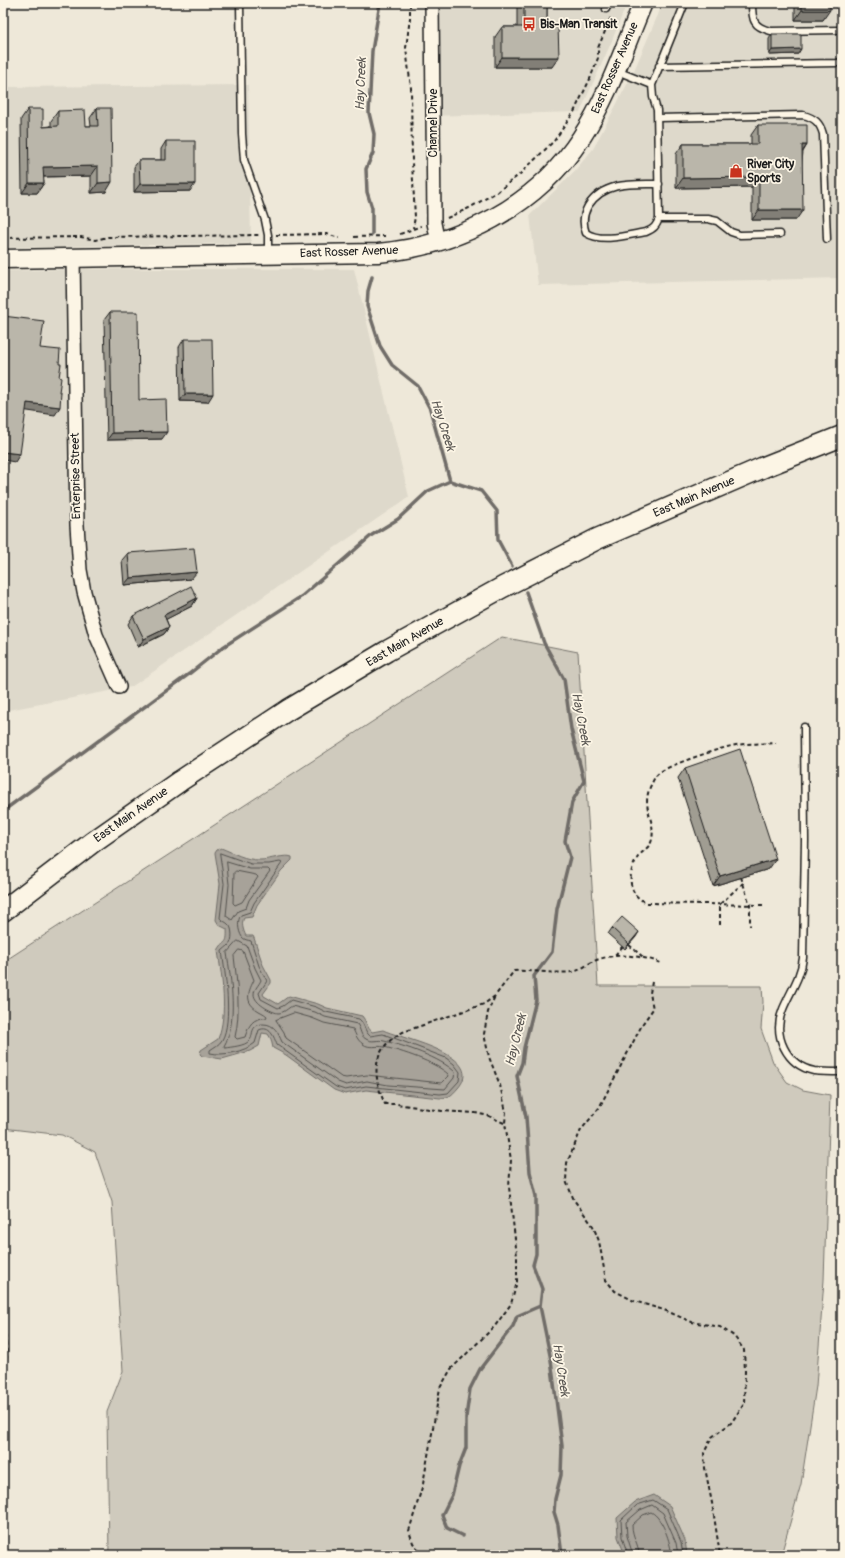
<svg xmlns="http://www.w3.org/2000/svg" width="845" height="1558" font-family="Pangolin,sans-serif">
  <rect width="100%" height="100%" fill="#eee8d9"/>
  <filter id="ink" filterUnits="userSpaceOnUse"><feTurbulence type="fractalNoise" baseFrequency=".025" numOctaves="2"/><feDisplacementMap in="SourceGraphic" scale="8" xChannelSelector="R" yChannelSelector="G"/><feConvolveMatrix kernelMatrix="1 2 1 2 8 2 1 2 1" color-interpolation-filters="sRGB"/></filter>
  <g filter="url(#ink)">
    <path fill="#ded9cb" d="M425 3H627L611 43 580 112 426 116Z
      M663 3H842V278L538 285 530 215 572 174 593 149 633 73Z
      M248 85 251 243 3 248V87Z
      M81 269H354L409 497 131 687 3 711V271Z"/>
    <path fill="#cfcabd" stroke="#76736c" d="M502 637 578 652 598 986H762L763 1002 761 1029 773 1062 787 1082 803 1090 830 1095 824 1280 816 1386 801 1484 781 1555H109L107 1412 123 1371 112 1202 95 1152 62 1135 3 1128V962L193 839Z"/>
    <path fill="#a7a299" stroke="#6f6c67" d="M221 848C234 853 245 860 260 860 269 860 285 854 292 857V860L281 871 257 905 252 917 244 918C241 923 243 930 246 936H253L254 938 263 965 271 980V983L263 994 264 996 278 1004 289 996 318 1004 327 1008 362 1016C366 1020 367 1028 372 1032L383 1030C402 1039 487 1055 458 1088 451 1096 450 1097 440 1098L366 1090 345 1094 334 1090 286 1055 273 1048 271 1039 268 1034 262 1033 259 1046 250 1051 222 1059 202 1056 200 1054 201 1050 218 1039C228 1012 222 979 218 951 223 939 228 947 227 929L219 925 216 920 220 884 215 853 217 850Z
      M654 1495 670 1506 685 1540 687 1555H625L618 1537 617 1518 635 1502Z"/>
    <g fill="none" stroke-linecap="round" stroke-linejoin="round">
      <path stroke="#54524e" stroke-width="1" d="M220 853 251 864H269L280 862 282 863 254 903 250 912 241 915C237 920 238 931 242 937 244 940 248 940 251 941L259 966 267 981 259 993 261 999 278 1008 283 1006 291 1000 316 1007 326 1012 359 1019C365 1024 364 1031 370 1036L383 1034 402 1041 446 1058 454 1064 460 1072 459 1081 448 1093 440 1094 366 1086 345 1090 336 1087 277 1045C274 1037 270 1025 259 1030L255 1043C244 1052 223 1056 210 1053V1050C214 1047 219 1045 222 1040 233 1021 225 973 222 951 224 949 227 947 229 945 233 941 233 927 228 924 225 921 223 922 220 918L224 884Z
        M227 862 250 869H268L270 871 249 900 246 908 238 911 232 920 226 916 229 885Z
        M236 871 256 875 258 877 242 902 235 905 233 903 234 873Z
        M238 941 247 946 255 968 261 980C259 985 254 989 254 994 254 1003 271 1012 278 1013 284 1013 288 1008 292 1006L315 1012 325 1017 357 1024C361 1029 360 1036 366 1039 372 1043 378 1039 384 1041 403 1045 441 1058 455 1072L454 1078 445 1089 388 1085 367 1081 346 1085 338 1082 282 1042C278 1033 275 1024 263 1024 260 1024 257 1025 255 1027 251 1031 253 1038 249 1041 245 1046 231 1047 225 1048L224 1046C238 1022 231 980 227 953Z
        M239 950 243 951 254 980C249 990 244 1001 256 1009 260 1012 264 1013 267 1016L266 1018C252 1018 249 1025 245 1037L237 1039 235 1037C241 1011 237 983 234 956Z
        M294 1013 312 1018 324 1023 353 1029C356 1035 357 1040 363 1044 370 1049 377 1045 384 1047 401 1051 435 1062 448 1074L449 1076 443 1082 441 1083 367 1075 346 1078 341 1077 286 1038 284 1032 276 1020Z
        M628 1555 622 1537 621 1520 637 1505 653 1500 667 1509 681 1542 683 1555
        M633 1555 627 1536 626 1522 640 1510 652 1505 663 1513 676 1543 678 1555
        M639 1555C639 1544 632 1537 632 1525L643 1515 651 1512C663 1518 670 1542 672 1555"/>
      <path stroke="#6f6c67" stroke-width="3.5" d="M372 234V208L367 192 366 169 373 153 374 134 369 113 372 51 380 3
        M372 277 368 291 367 306 380 346 392 365 418 386 430 409 450 481 481 491 497 511 498 540 512 566
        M526 592 544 643 564 679 571 729 584 781 572 802 565 841 570 857 557 909 552 952 534 976 536 1000 524 1048 522 1063 517 1076 526 1117 530 1172 536 1196V1254L533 1265 542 1289 540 1306 551 1360 562 1446 561 1475 555 1499 554 1512 558 1525 562 1555
        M3 811 189 674 223 647 302 596 372 535 398 519 428 491 450 481
        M463 1536 447 1528 442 1515 452 1495 459 1466 466 1448V1417L470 1389 480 1369 513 1326 517 1316 540 1306"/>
      <g stroke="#1c1c1c" stroke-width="9">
        <path id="lane" d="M240 3 242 134 244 160 265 220 268 235V254
          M752 3C752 20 753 27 771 31L842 30
          M606 9 609 3
          M659 66 837 63 842 62
          M617 71 652 85 653 97 657 110 659 219H708L717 221 731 232 740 235 780 234
          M652 85 685 3
          M658 118 803 115C815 118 820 123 823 134L827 239
          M659 184C633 184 604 181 588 206 583 215 582 223 586 233 602 243 628 235 646 232 654 229 656 226 659 219
          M804 727 805 840 803 958C801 977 790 992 783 1009 772 1035 786 1065 814 1071 823 1072 833 1072 842 1072"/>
      </g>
      <g stroke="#1c1c1c" stroke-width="16">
        <path id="street" d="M432 3 434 223 438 242
          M73 258 77 525 80 570 84 592 96 635 119 687"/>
      </g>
      <g stroke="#1c1c1c" stroke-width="21">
        <path id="secondary" d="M3 259 378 253C458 246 536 207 581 138 608 97 624 48 643 3"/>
      </g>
      <g stroke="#1c1c1c" stroke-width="23">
        <path id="primary" d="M3 911 93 842 180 781 288 710 387 651 503 587 597 539 764 467 842 436"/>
      </g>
      <path stroke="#1c1c1c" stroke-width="2" stroke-dasharray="4 3" stroke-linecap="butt" d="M410 3V18L406 48 411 88 412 163 415 217 413 228
        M447 218 469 208 497 192 520 174 554 141 574 112 590 79 598 58V48L611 17
        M400 234 421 226
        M276 235 327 234 339 238
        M354 237 385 236
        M3 238 81 237 95 240 108 237 260 235
        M741 877 750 905V926
        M763 905 647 903C627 895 627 873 638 857 642 851 651 847 652 839 656 819 640 808 651 785 653 781 655 776 659 773 668 765 723 747 736 745 749 743 763 744 776 743
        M720 925V904L743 883
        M629 945 643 957
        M615 955 623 946
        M652 982 650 993 653 1009 643 1023 599 1108 581 1130 567 1163 566 1181 574 1200 593 1226 599 1241 606 1280 615 1291 634 1301 664 1310 692 1322 720 1327 734 1336 744 1350 745 1371 744 1404 731 1423 712 1437 704 1453 705 1468 712 1503 720 1555
        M504 1123 489 1116 475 1113 442 1111 397 1104H385C372 1076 371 1048 403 1032L484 1004 495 996 514 971C534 970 553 974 572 972 580 971 587 964 594 961 615 952 642 955 663 964
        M3 1307 7 1356 3 1371
        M423 1555 413 1543 409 1531 423 1484 440 1388 451 1369 495 1326 511 1304 517 1282V1256L509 1187 511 1160 505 1123 506 1112 500 1085 489 1057 484 1034 488 1012 495 996"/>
      <use href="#lane" stroke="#fcf5e5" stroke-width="6"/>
      <use href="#street" stroke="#fcf5e5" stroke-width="13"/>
      <use href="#secondary" stroke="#fcf5e5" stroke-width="18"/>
      <use href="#primary" stroke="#fcf5e5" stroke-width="20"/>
    </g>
    <path fill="#a09d92" stroke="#1c1c1c" d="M517 3H547V26L552 67H495V37L502 27H517Z
      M786 3H831L823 20H795V5H786Z
      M772 34 798 54 769 55V39Z
      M97 108 106 192 91 193V176L43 177 44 183 37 193H22L21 119 28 109 43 127 51 126V121L58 111 86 126H91L90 118Z
      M758 125 807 145 803 152 796 220H752V187L676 188V154L683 144H751V135Z
      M166 141 190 191 134 192V167L139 160H161V149Z
      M110 312 139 400 162 439 107 440 104 320Z
      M184 339 208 402 180 401 179 347Z
      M128 553 191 579 124 585 122 560Z
      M197 598 192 606 166 619 169 627 164 634 138 647 128 624 133 616Z
      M685 768 769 869 713 886 678 778Z
      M612 928 636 937 625 949 608 934Z"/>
    <path fill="#827f77" stroke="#1c1c1c" d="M787 3H796L795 5H786Z
      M802 10H830L823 20H795Z
      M801 49 798 54 769 55 772 50Z
      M502 57H559L552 67H495Z
      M802 145H807L800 155Z
      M98 166 91 176 36 177 43 167Z
      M759 177 752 187 676 188 683 178Z
      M112 182 106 192 91 193 98 183Z
      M29 183H44L37 193H22Z
      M140 184H195L190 191 134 192Z
      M759 210H803L796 220H752Z
      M185 394H213L208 402 180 401Z
      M27 403 60 407 55 415 21 410Z
      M167 432 162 439 107 440 112 433Z
      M3 452 20 454 15 462 3 460Z
      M197 572 191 579 124 585 130 578Z
      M197 598 192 606 159 623 164 615Z
      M169 627 164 634 138 647 144 639Z
      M776 859 769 869 713 886 720 876Z
      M639 932 636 937 625 949 629 944Z"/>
    <path fill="#bab6aa" stroke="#1c1c1c" d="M524 3H547V26H558L559 57H502V27H524Z
      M802 3H830V10H802Z
      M772 34H801V49L772 50Z
      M97 108H111L112 182 98 183V166L43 167 44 183H29L28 109H43V127L58 126V111L85 110 86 126H98Z
      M758 125H807V145H802L803 210H759V177L683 178V144H758Z
      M166 141H195V184H140L139 160H166Z
      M110 312H138L139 400 166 399 167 432 112 433Z
      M3 316 44 321 40 348 60 350 59 364H61L59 377 61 378 59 392H61L60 407 27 403 20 454 3 452Z
      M184 339H212L213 394H185Z
      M194 548 197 572 130 578 128 553Z
      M191 586 197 598 164 615 169 627 144 639 133 616Z
      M740 749 776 859 720 876 685 768Z
      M622 917 639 932 629 944 612 928Z"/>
  </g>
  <defs>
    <g id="bus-bare" transform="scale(1.08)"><path d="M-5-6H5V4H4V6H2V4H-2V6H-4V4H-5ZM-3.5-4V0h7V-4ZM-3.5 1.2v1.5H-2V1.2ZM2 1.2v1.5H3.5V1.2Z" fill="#c8321e" stroke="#fcf5e5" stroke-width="2.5" paint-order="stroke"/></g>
    <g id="shop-bare" transform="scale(1.08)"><path d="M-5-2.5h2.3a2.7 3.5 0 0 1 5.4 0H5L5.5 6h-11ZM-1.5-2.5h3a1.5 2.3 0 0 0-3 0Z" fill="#c8321e" stroke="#fcf5e5" stroke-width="2.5" paint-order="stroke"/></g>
  </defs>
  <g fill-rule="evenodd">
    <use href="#bus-bare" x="529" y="24"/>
    <use href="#shop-bare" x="736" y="171"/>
  </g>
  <g text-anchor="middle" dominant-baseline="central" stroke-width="3.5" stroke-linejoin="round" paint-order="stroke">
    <g font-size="12" font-weight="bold" fill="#1c1c1c" stroke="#fcf5e5" text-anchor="start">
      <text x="540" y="24">Bis-Man Transit</text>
      <text x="747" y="164">River City<tspan x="747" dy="14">Sports</tspan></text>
    </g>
    <g font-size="12" fill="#1c1c1c" stroke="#fcf5e5">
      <text transform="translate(615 68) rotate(-66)">East Rosser Avenue</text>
      <text transform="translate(433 123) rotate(-90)">Channel Drive</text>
      <text transform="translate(349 252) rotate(-2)">East Rosser Avenue</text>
      <text transform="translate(76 476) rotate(-91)">Enterprise Street</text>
      <text transform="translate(694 497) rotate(-23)">East Main Avenue</text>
      <text transform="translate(405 642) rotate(-30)">East Main Avenue</text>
      <text transform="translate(131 815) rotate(-35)">East Main Avenue</text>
    </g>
    <g font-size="13" font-style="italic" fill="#5b5854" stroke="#fcf5e5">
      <text transform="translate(361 84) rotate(-88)">Hay Creek</text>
      <text transform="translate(443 425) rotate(72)">Hay Creek</text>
      <text transform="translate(581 719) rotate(79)">Hay Creek</text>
      <text transform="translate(516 1040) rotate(-76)">Hay Creek</text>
      <text transform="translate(561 1370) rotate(81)">Hay Creek</text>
    </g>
  </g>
  <rect width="845" height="1558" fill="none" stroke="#fcf5e5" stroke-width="16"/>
  <rect x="8" y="8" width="829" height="1542" fill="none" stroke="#1c1c1c" stroke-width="1.5" filter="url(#ink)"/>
</svg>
